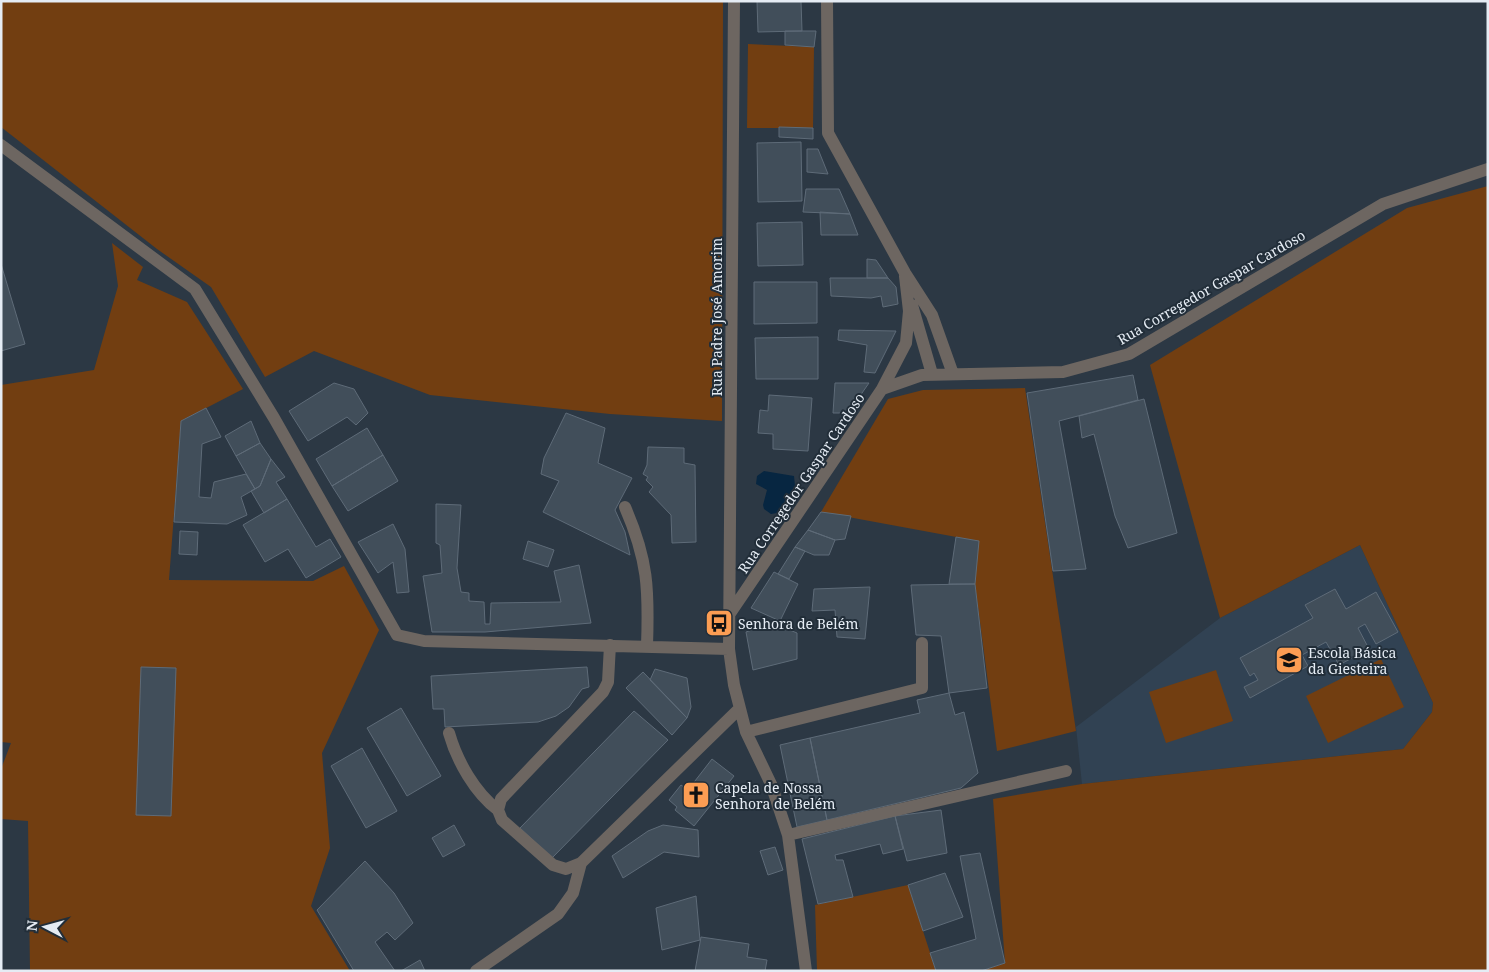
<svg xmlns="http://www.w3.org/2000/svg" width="1489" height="972" font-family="'Noto Serif',serif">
  <rect width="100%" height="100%" fill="#2c3844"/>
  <path fill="#314253" d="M1360 545 1433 703 1432 712 1403 749 1082 784 1076 727 1220 618Z"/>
  <path fill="#723e11" d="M1 1H723L722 421 610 414 430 395 314 351 265 377 211 287 157 249 1 127Z
    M748 44 814 47 813 128H747Z
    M1488 186V971H981L1005 963 993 799 1082 784 1403 749 1432 712 1433 703 1360 545 1220 618 1150 365 1407 208Z
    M112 243 143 267 137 280 187 302 243 389 181 421 169 580 313 581 344 566 379 630 322 753 330 848 311 906 350 971H30L28 821 1 819V769L11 743 1 742V385L94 370 118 286Z
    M1025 388 1076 731 997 751 975 584 978 541 821 512 888 399 923 390Z
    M1381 659 1404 707 1328 743 1306 696Z
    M1216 670 1233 721 1166 743 1149 692Z
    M908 885 936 971H817L815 905Z"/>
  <path fill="#072641" d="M764 471 794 476 795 486 777 513 771 514 764 509 763 505 767 490 756 484 757 476Z"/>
  <path fill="#414e5a" stroke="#5e6b78" d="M757 1H801L802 31 758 32Z
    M785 31H816L814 47 785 45Z
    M779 127 813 128V139L779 137Z
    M801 142 802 201 758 202 757 143Z
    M807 149H818L828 174 807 172Z
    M806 189H839L850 214 803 212Z
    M820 212 850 214 858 235H821Z
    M802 222 803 265 758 266 757 223Z
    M867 259 876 260 888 278H867Z
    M1 264 25 344 1 351Z
    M830 278H888L896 287 898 304 883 307 881 296 871 298 831 296Z
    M754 282H817V323L754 324Z
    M839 330 896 331 875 373 864 372 867 345 838 340Z
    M818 337V379H756L755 338Z
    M1133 375 1138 400 1059 421 1086 569 1053 571 1027 393Z
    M334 383 354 389 368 413 356 425 347 417 308 441 289 411Z
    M835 383H869L848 413H833Z
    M769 395 812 398 808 451 773 449V434L758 433 760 410 768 411Z
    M1144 399 1177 533 1128 548 1115 516 1094 434 1082 438 1079 416Z
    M206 408 221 437 202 444 199 497 211 498 214 482 246 474 255 489 241 497 247 515 227 524 174 522 181 421Z
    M566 413 605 428 598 463 632 478 615 510 625 532 630 555 543 512 559 481 541 474 544 458Z
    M251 421 260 443 236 456 225 436Z
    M367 428 383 455 332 486 316 459Z
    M260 443 271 459 260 486 255 489 236 456Z
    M648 447 684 448V463L695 465 696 542 672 543 671 515 649 492 653 487 646 480 648 477 643 474 647 465Z
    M383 455 398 481 348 511 332 486Z
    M271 459 285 477 276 482 287 499 264 513 251 491 260 486Z
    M287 499 316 547 330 539 341 557 306 578 288 549 265 562 243 525Z
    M436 504 461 505 457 568 461 592 469 593V601L484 602 485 624H490L491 603 561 602 554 571 579 565 591 623 485 632H432L423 576 442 573 440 545 436 543Z
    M821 512 851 516 845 539 835 540 808 530Z
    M393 524 405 549 409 592 397 593 393 562 378 573 358 542Z
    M808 530 835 540 829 555H814L795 547Z
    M180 531 198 532 197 555 179 554Z
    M956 537 979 541 975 584H949Z
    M528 541 554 550 548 567 523 559Z
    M795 547 805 551 789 579 778 574Z
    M774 572 798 584 780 621 751 608Z
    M975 584 987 688 949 693 941 636 916 635 911 585Z
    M870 587 865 639 837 637 835 610 812 611 814 589Z
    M1335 589 1346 609 1376 592 1398 632 1376 644 1365 624 1358 628 1369 649 1339 665 1326 642 1302 655 1308 666 1250 698 1244 687 1258 680 1254 673 1250 676 1240 658 1313 618 1305 605Z
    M773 623 797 633V659L753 670 746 632Z
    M141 667 176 668 171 816 136 815Z
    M587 667 589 687 582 689 569 707 556 716 538 722 445 727 444 709H433L431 676Z
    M655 669 687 678 691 707 687 718 650 680Z
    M643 672 687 718 672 735 626 688Z
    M949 693 955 715 964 712 978 773 961 788 827 820 810 738 920 713 917 700Z
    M401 708 441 776 407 796 367 728Z
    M634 711 668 740 552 858 520 828Z
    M810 738 827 820 797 827 780 745Z
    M362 748 397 811 366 828 331 766Z
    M712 759 734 776 694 826 675 810 677 807 669 800 681 785 688 790Z
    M941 810 947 853 907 861 895 816Z
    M895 816 903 849 883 854 880 844 835 855 836 860H843L853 897 818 904 802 839Z
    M454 825 465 845 443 857 432 838Z
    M663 825 698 830 699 857 664 852 623 878 612 856 648 831Z
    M775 847 783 870 768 875 760 851Z
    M980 853 1005 963 981 971H936L930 953 976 939 960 856Z
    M365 861 394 893 413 923 395 940 387 932 375 942 395 971H354L317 910Z
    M945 873 963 917 923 931 908 885Z
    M696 896 700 940 662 950 656 908Z
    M701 937 749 944 747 957 767 960 765 971H695Z
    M420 960 425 971H401Z"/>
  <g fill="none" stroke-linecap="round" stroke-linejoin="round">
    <path stroke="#6d6661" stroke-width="12" d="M734 1 729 649 734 685 746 732 771 784 788 835 806 971
      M827 1 828 133 905 273 932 315 953 374
      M1 145 195 289 274 418 397 635 424 641 729 649
      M912 305 932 374
      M882 389 906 343 909 311 905 276
      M625 507C648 560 649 589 647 646
      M729 615 882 389 922 375 1063 372 1129 354 1383 204 1488 169
      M610 645 608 682 603 692 501 799 498 810 502 820 553 865 566 869 581 863 739 709
      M746 732 922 688V643
      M449 733C457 761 475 793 498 810
      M788 835 1066 771
      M476 971 558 914 573 893 581 863"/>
  </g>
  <defs>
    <g id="bus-square" transform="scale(1.4375)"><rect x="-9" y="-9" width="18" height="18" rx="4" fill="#fc9d53" stroke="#222e39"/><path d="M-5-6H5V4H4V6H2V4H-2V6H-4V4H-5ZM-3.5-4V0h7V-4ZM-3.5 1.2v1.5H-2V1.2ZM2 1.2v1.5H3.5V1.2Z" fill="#111"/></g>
    <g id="school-square" transform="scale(1.4375)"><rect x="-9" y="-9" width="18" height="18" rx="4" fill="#fc9d53" stroke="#222e39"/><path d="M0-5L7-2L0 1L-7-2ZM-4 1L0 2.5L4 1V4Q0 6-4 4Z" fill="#111"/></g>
    <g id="church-square" transform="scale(1.4375)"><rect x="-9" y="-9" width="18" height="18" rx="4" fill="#fc9d53" stroke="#222e39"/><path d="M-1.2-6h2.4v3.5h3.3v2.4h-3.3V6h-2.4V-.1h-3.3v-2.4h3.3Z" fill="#111"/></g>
  </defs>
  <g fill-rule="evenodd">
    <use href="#bus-square" x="719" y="623"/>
    <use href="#school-square" x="1289" y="660"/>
    <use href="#church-square" x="696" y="795"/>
  </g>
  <g text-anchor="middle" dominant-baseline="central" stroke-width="4" stroke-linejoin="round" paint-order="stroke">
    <g font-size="14" fill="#e5ecf4" stroke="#222e39">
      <text transform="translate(1211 287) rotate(-30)">Rua Corregedor Gaspar Cardoso</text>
      <text transform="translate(716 317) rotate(-90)">Rua Padre José Amorim</text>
      <text transform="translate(801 483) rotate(-56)">Rua Corregedor Gaspar Cardoso</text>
    </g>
    <g font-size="14" fill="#e5ecf4" stroke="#222e39" text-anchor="start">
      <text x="738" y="623">Senhora de Belém</text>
      <text x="1308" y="652">Escola Básica<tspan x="1308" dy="16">da Giesteira</tspan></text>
      <text x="715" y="787">Capela de Nossa<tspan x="715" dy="16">Senhora de Belém</tspan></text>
    </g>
  </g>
  <rect width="1489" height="972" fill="none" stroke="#e5ecf4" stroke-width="5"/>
  <g transform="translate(45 927) rotate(276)" stroke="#222e39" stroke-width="4" paint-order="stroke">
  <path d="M0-4L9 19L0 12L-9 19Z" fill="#e5ecf4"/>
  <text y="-8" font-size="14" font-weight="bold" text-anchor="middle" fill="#e5ecf4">N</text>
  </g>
</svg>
